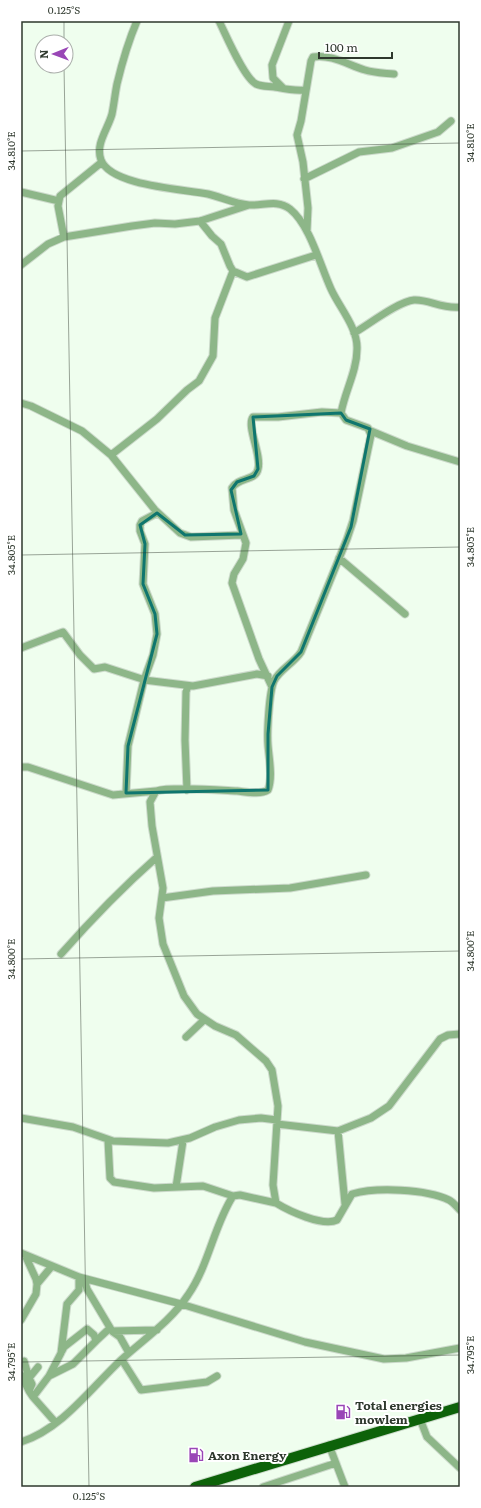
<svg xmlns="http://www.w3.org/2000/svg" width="481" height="1508" font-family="Literata,serif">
  <rect width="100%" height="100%" fill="#effeee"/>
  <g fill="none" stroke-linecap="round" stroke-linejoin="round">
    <g stroke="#ccdacb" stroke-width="9">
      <path id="minor" d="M137 21C128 42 122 63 117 84 115 94 114 104 112 114 108 129 95 144 101 160 111 186 183 189 208 194 221 197 235 204 249 205 263 206 277 199 290 209 310 225 320 265 331 289 339 307 358 328 357 349 357 371 345 391 341 413L346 420 368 428 371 435 353 521 347 539 301 652C294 663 279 670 274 681 269 692 267 732 268 745 269 759 273 777 268 790 260 795 247 792 237 791 219 790 172 786 156 791L150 802 152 826 163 888 159 918 163 944 184 996 197 1014 215 1026 236 1035 266 1061 272 1070 278 1106 273 1185 276 1203C289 1211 323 1227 337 1220L352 1194C376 1187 426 1189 449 1200 453 1202 457 1207 460 1210
        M219 21C226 35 244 78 256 84 262 87 269 86 275 87 285 89 294 91 305 90
        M283 88 273 78 272 65 289 21
        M304 179 359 152 392 148 438 132 451 121
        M21 192 59 201
        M200 221 212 236 221 244 230 266 233 271 247 277 316 255
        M307 230 308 208 303 162 297 135 301 121 311 61 313 57C332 54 348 65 365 70 374 73 384 73 394 74
        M64 237 58 206 60 196 102 162
        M21 265 48 244 64 237 132 226 155 223 175 224 200 221 249 205
        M354 333C368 325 399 301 414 300 429 299 441 309 460 307
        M21 403 31 406 82 431 111 455 155 510 180 533 191 537 241 535
        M371 431 407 446 460 462
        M111 455 157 419 187 390 199 381 213 356 215 318 233 271
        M339 558 405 614
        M21 648 63 632 80 655 94 669 105 667 145 680
        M144 680 193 686 257 674 268 676
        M272 687 259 659 232 583 234 574 243 559 246 543 234 510 232 488C238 477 256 481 258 469 262 455 246 426 253 417H278L322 412 341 413
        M21 767H28L113 795 156 791
        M187 790 185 740 186 692 188 686
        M126 793 128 746 144 680 153 655 157 634 155 614 143 584 145 544 140 531V525L142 521 157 513
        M162 898 213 891 290 888 366 875
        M61 954C91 920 123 887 157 857
        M186 1037 204 1020
        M21 1118 73 1127 113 1141 168 1143 190 1138 215 1127 239 1120 261 1118 277 1120
        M277 1124 338 1131 371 1118 389 1106 440 1039 448 1035 460 1034
        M338 1131 345 1204
        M108 1140 110 1178 114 1182 154 1188 203 1186 233 1196
        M176 1187 183 1141
        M21 1253 79 1277 181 1304 305 1342 384 1359 406 1358 460 1348
        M25 1255 36 1279 37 1284
        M21 1320 36 1294 37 1284 52 1266
        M113 1332 120 1337 129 1353
        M96 1341 110 1328
        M122 1360 141 1390 207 1382 217 1376
        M24 1361 29 1378
        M38 1367 29 1378 32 1384 29 1391 33 1397 49 1376 61 1353 67 1304 79 1290V1277L85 1282 87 1289 112 1331 157 1330
        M21 1375 29 1391
        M51 1375 73 1364 96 1341 94 1335 87 1329 64 1347 62 1351
        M33 1397 56 1423
        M420 1419 427 1437 460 1468
        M21 1442C62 1429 91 1388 121 1360 144 1339 171 1321 188 1295 209 1265 214 1225 233 1196L240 1195 276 1203
        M329 1445 345 1487
        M263 1487 336 1463"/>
    </g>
    <g stroke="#ccdacb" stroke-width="12">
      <path id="highway" d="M195 1487 460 1407"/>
    </g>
    <use href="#minor" stroke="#8db688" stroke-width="7"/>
    <use href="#highway" stroke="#0d6209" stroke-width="10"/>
  </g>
  <path fill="none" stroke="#0f766e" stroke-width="3" stroke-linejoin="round" d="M341 413 346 420 370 429 351 527 301 652 277 676 272 687 268 734V790L126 793 128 746 157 634 155 614 143 584 145 544 140 525 157 513 185 535 241 534 231 490 237 482 254 476 258 469 253 417Z"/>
  <path fill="none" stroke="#2e382d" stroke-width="1" stroke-opacity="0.45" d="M64 21V42M64 66 89 1487M21 151 460 143M21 555 460 547M21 959 460 951M21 1362 460 1355"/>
  <defs>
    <g id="fuel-bare" transform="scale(1.2)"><path d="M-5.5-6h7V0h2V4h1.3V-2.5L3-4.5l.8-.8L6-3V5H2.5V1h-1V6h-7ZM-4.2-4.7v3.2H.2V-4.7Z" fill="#9946b6" stroke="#fff" stroke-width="2.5" paint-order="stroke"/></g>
  </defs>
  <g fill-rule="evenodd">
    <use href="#fuel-bare" x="343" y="1412"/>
    <use href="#fuel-bare" x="196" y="1455"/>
  </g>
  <g text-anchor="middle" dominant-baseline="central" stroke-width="4" stroke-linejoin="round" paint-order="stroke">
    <g font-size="12" font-weight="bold" fill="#2e382d" stroke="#fff" text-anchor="start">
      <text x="355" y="1405">Total energies<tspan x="355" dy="14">mowlem</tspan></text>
      <text x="208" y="1455">Axon Energy</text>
    </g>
  </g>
  <rect width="481" height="1508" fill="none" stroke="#ffffff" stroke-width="44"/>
  <g transform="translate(54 54) rotate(269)"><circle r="19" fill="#ffffff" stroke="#abafab"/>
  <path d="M0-3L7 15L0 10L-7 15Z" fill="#9946b6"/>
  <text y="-6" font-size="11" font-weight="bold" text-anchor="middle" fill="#2e382d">N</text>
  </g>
  <path d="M319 52v6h73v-6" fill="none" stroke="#2e382d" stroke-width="2"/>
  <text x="325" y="52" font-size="12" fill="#2e382d" stroke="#ffffff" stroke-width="3" paint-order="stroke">100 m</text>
  <rect x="22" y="22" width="437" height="1464" fill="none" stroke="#2e382d" stroke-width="1.5"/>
  <g font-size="10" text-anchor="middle" fill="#2e382d">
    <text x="64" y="14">0.125°S</text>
    <text transform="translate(470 143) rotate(-90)" y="4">34.810°E</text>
    <text transform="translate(11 151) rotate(-90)" y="4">34.810°E</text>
    <text transform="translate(470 547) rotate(-90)" y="4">34.805°E</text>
    <text transform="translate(11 555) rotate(-90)" y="4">34.805°E</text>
    <text transform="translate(470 951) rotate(-90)" y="4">34.800°E</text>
    <text transform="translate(11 959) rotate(-90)" y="4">34.800°E</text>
    <text transform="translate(470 1355) rotate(-90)" y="4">34.795°E</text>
    <text transform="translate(11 1362) rotate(-90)" y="4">34.795°E</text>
    <text x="89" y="1500">0.125°S</text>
  </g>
</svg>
